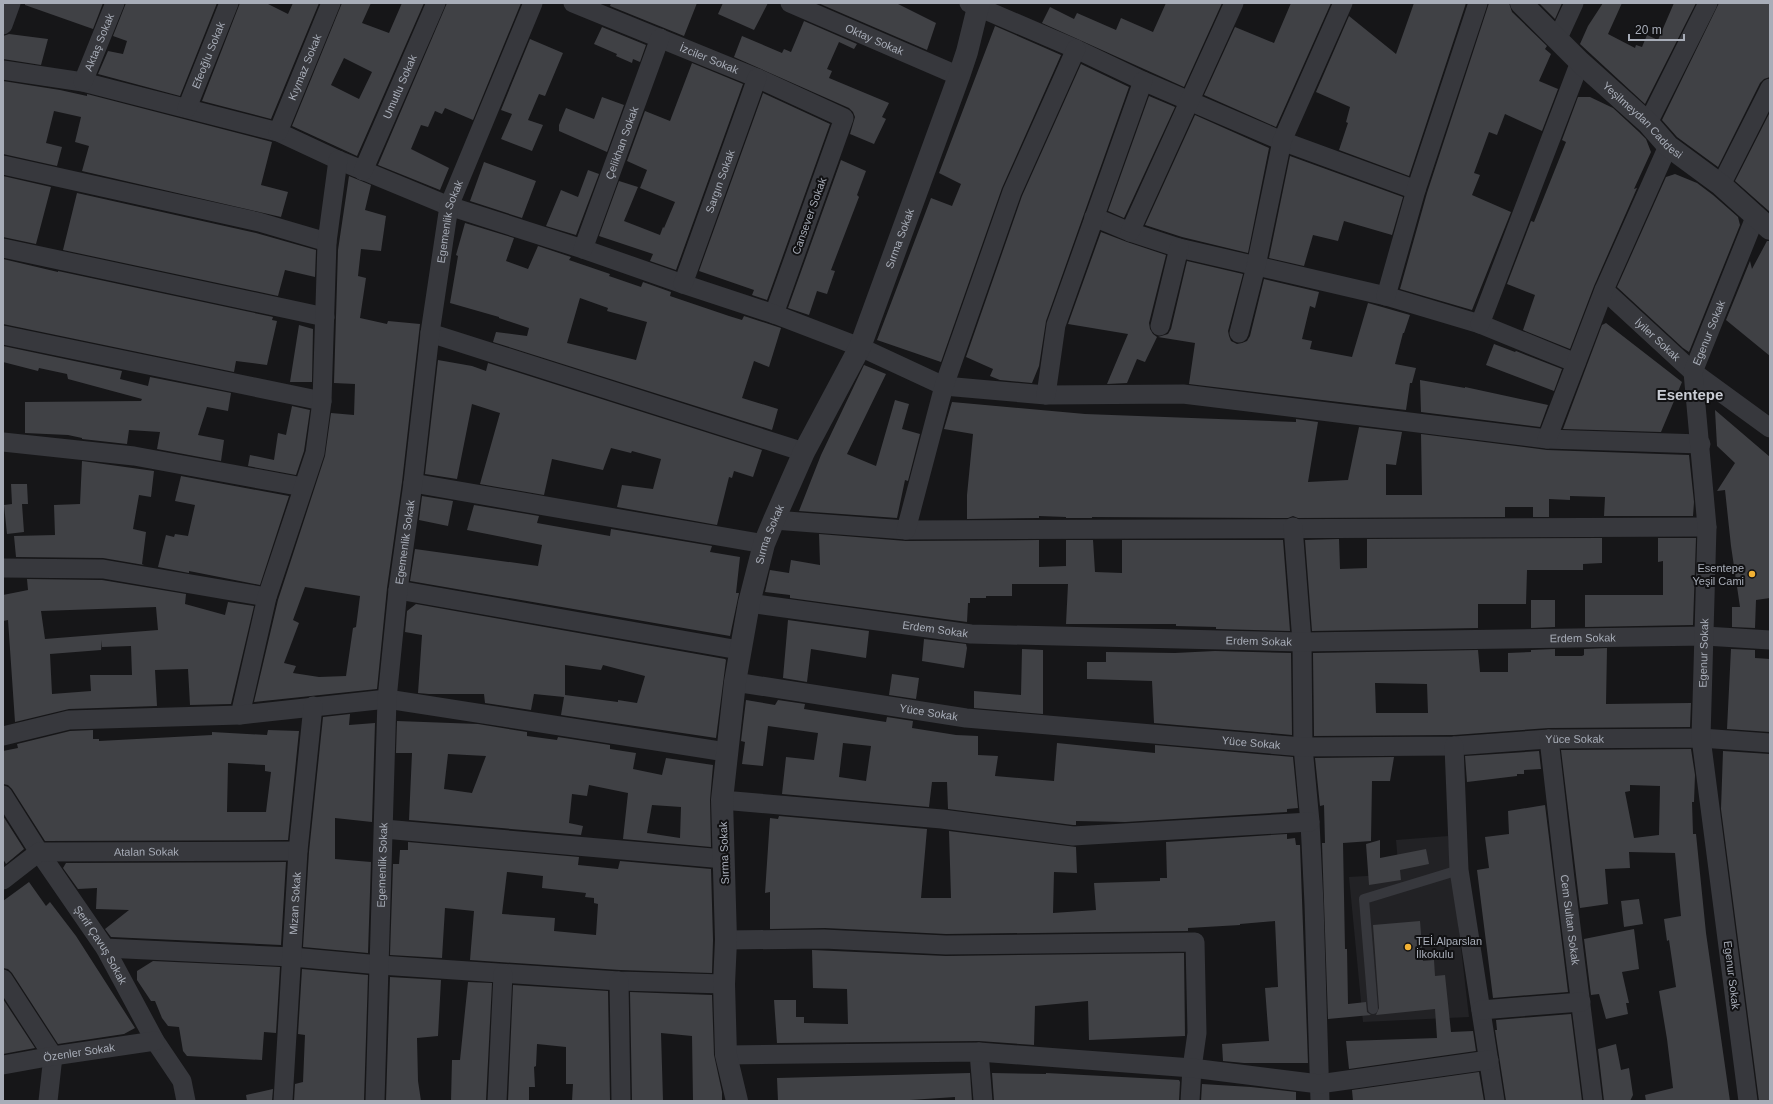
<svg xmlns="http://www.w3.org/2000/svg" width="1773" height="1104" font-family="Arial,sans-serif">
  <rect width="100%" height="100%" fill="#161618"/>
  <path fill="#222225" d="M1448 836 1469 1017 1363 1022 1349 877 1399 874 1396 840Z"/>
  <path fill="#404145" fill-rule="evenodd" d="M25 3H103L93 29 25 5Z
    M126 3H217L180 96 98 74 108 51 123 54 127 41 113 36Z
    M240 3H266L288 14 293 3H319L271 119 202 101Z
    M342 3H371L362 23 389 33 402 3H424L357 156 292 126ZM344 58 372 72 359 99 331 85Z
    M447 3H521L473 120 445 108 442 114 435 111 428 127 421 125 411 149 449 168 440 190 378 165Z
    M611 3H697L684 36 610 6Z
    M723 3H768L754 30 718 14Z
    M818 3H896L936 23 927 50Z
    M1166 3H1222L1184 87 1042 23 1050 7 1074 19 1077 13 1116 30 1121 18 1153 32Z
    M1291 3H1331L1276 127 1204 95 1235 27 1274 43Z
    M1414 3H1466L1409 176 1339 150 1348 123 1346 122 1350 107 1316 92 1349 16 1396 54Z
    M1489 3H1509L1512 12 1547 46 1545 49 1551 54 1539 81 1558 89 1542 131 1505 114 1497 135 1489 132 1474 173 1480 175 1472 195 1511 212 1472 310 1400 289 1427 193Z
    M1539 3H1562L1555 19Z
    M1603 3H1622L1608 34 1635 48 1636 45 1642 47 1647 35 1658 40 1674 3H1696L1645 104 1580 44 1588 26Z
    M1719 3H1770V77L1764 79 1760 83 1718 167 1677 137 1662 120Z
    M804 21 857 44 854 49 839 42 827 69 832 71 829 78 889 103 882 117 886 119 874 144 850 134 855 117 853 112 849 108 734 57 742 36 782 53 784 49 791 52Z
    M995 26 1061 55 1002 188 941 362 877 340 931 198 952 206 961 184 939 173Z
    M602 27 646 45 640 62 633 59 632 63 616 56 617 54 594 44Z
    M9 34 48 39 41 65 3 59V36Z
    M530 39 563 53 545 96 539 94 528 120 543 125 532 151 501 139 512 114 501 110Z
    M692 63 743 84 676 270 650 261 653 254 599 236 619 181 638 187 624 221 660 235 663 227 664 228 675 202 640 188 647 170 627 161 645 111 670 121Z
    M1081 64 1129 87 1046 321 1039 366 1032 383 1000 380 990 376 993 369 966 357 1022 196Z
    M3 81 60 90 87 96V94L272 142 261 185 288 192 281 217 82 171 89 146 75 142 81 117 54 111 46 143 62 147 57 166 3 154Z
    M763 93 830 124 767 300 752 295 754 290 699 271Z
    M1149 96 1175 107 1124 218 1108 211Z
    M602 97 624 105 607 152 559 131V125L566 108 594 119Z
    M1578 97H1590L1613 108 1639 132 1646 139 1651 152 1634 189 1637 188 1594 286 1570 349 1523 330 1535 295 1507 284 1531 221 1534 222 1566 142 1562 140Z
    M1770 112V212L1735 181Z
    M1195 115 1269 148 1248 253 1182 237 1145 225Z
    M1290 156 1403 197 1392 235 1344 221 1338 241 1313 235 1304 266 1269 258Z
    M841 160 866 171 857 195 859 197 831 270 835 271 827 294 817 291 809 315 788 308Z
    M484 162 536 181 522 218 470 201Z
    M588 170 599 174 576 235 546 226 561 190 578 197Z
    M1675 174 1697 183 1713 195 1738 217 1740 225 1689 352 1683 348 1617 287 1666 177Z
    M3 176 51 187 36 244 3 237Z
    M349 176 371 185 365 210 386 216 381 251 361 249 358 276 366 278 360 318 387 324 388 321 420 324 402 482 387 588 377 689 254 702 278 600 325 456 331 413 354 415 355 384 334 383 338 250ZM305 587 360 596 356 627 353 628 346 676 319 677 293 673 296 666 284 663 299 623 293 620Z
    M77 193 256 233 316 250 315 277 285 270 278 296 63 250Z
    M465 223 514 238 506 261 528 269 538 246 571 257 569 260 610 274 609 276 641 287 643 282 671 292 670 296 729 316 742 320 744 316 781 328 769 367 754 361 742 398 778 409 772 430 493 342 496 332 527 336 529 328 499 318V317L450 303 458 256 456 255ZM580 298 608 308 607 311 647 322 636 360 567 343Z
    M1101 232 1127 242 1166 255 1149 323 1150 329 1153 334 1157 337 1145 362 1137 359 1127 383 1107 384 1128 334 1068 324Z
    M1767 241H1770V356L1726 320 1750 261 1752 269Z
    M3 259 58 272V271L273 317 272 320 277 321 267 365 236 361 234 372 3 324Z
    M1187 261 1243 274 1228 331 1229 336 1231 341 1237 344 1242 343 1247 341 1250 336 1264 279 1319 292 1315 308 1310 306 1302 339 1312 341 1310 349 1352 357 1368 303 1410 315 1404 333H1403L1395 364 1416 368 1412 383H1410L1406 410 1189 384 1195 343 1158 337 1168 334 1171 329Z
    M1606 323 1682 382 1661 432 1563 429 1602 325Z
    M299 325 313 329 312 382H290Z
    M1494 344 1515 352 1516 351 1562 369 1554 391 1486 365Z
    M3 346 122 371 120 379 148 386 150 377 231 393 228 411 207 407 198 435 224 440 221 461 157 449 160 432 129 430 127 444 82 439V438L68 435 25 433V402L141 401 142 399 68 379 67 374 39 368 38 371 3 362Z
    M438 360 472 366 486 371 488 363 762 450 753 477 734 471 732 478 729 477 717 525 617 507 622 485 653 489 661 459 632 451 631 453 611 448 603 470 552 459 544 495 480 484 500 413 472 404 457 479 425 474Z
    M864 365 886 374 847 454 876 466 895 400 909 404 902 429 920 434 908 481 905 480 897 518 799 511 821 455Z
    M1420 380 1465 388V387L1548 405 1540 427 1421 412Z
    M952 402 1085 414 1296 422V419L1318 422 1308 482 1348 480 1359 427 1402 432 1396 465 1386 464V495H1422L1421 434 1547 450 1689 455 1694 502 1693 516H1604L1605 497 1570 496V500L1549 499V517H1533V507H1505V517L1298 518 1293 516 1288 518 1092 517V518H1066V517L1039 516V518L967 519V495L973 434 944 429Z
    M292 406 310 410 304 451 296 475 248 466 250 455 274 460 278 433 286 435Z
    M1715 410 1770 457V598L1756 600 1755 628 1732 627V607H1740L1731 546 1725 490 1717 491 1735 463 1717 446Z
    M82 461 154 471 151 497 139 495 133 529 146 532 142 564 144 565 103 558 16 557 14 536 55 535 54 505 80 504Z
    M181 476 289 496 260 585 189 571V573L158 567 166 535 174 537 175 534 188 536 195 505 175 501Z
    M11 484H27L28 504H22L24 532 7 534 4 505 12 504Z
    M422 496 453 501 448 526 419 520Z
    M474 505 539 516 537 523 610 536 611 529 712 546 710 552 740 557 736 593H739L730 636 410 581 415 549 538 566 542 545 467 530Z
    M819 534 906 541 1039 540V567L1066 566V540H1093L1095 572 1122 573V540H1283L1290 631 1216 629V627L1176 626V624H1066L1068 584H1012V596H986V598H970V603H968L967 622 790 598V595L765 592 770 570 789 573 791 560 820 565Z
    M1602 538V563L1583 564V570H1527L1526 604H1478V628L1312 631 1305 540 1339 539 1340 569 1367 568V539Z
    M1658 538H1696L1693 625 1585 627V595H1663V561L1658 562Z
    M27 579 102 580 186 594 185 604 225 615 228 602 254 606 231 704 190 705 188 669 155 670 157 706 69 709 15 722 8 620 3 621V595L28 590ZM156 607 158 630 45 639 41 611ZM102 640V647L131 646 132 675H90L91 691 52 694 50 654 101 650Z
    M1531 600H1555V627L1531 628Z
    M416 604 725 659 726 660 716 738 561 715 564 697 534 694 531 710 485 703 484 694H429L418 693 422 635 405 632 407 611ZM565 665 601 670 603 665 645 676 637 703 618 700V702L565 695Z
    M788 620 869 631 866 658 811 649 807 682 783 678Z
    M924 639 966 644 967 648 964 668 922 661Z
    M1607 648 1606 704 1691 703 1690 727 1549 728 1454 735 1314 736 1313 653 1478 650 1480 672H1508V653L1531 652V650L1555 649V656H1582L1584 655V649ZM1375 683 1427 684 1428 713H1376Z
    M1022 649 1043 650V714L974 708V691L1021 695Z
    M1731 649 1755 650V658L1770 659V732L1727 729Z
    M1215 651 1291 653 1292 735 1154 723 1152 681 1087 679V662H1106V652L1175 653Z
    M892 674 919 678 916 699 889 695Z
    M746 700 775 705 778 700 805 704 804 709 886 722 887 717 913 721 912 728 956 735 978 736V755L998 756 995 776 1054 781 1057 743 1155 753V745L1293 757 1298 808 1287 809V812L1125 822 1076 821V825H1073L948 809 947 782H932L929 807 782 794 786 757 814 760 818 733 768 726 763 766 742 764 745 742 741 741ZM843 743 871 746 866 781 839 777Z
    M350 714 349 725 375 723 372 822 335 818V859L371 862 368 953 303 947 309 852 323 717Z
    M397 721 478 724 527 732V736L557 740 558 737 610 745V749L636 753 633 769 662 775 666 758 713 765 710 800 711 847 623 839 628 793 589 785 587 796 572 794 569 823 583 826 581 835 409 820 412 753H396ZM448 754 486 756 472 793 444 789ZM652 805 681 807 680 838 647 833Z
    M93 730V739H99V741L212 735V732L267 735 268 730 299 731 288 840 45 841 12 789 8 785 3 784V751L18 748 17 744 70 731ZM228 763 265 765V771L271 772 266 812H227Z
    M1691 749 1695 775 1694 802H1692L1693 834H1696L1706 933 1730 1101H1646L1645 1095 1673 1088 1667 1039 1659 991 1676 987 1669 940 1667 941 1664 919 1681 916 1675 853 1629 852 1630 868 1605 869 1608 904 1580 908 1561 750ZM1630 785 1660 786 1659 835 1634 838 1625 792 1630 791Z
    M1539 751 1541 769 1524 770V774H1517V776L1467 782 1465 756Z
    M1723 751 1770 754V1101H1759L1721 809Z
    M1394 757 1390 781H1372L1371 841 1343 843 1345 949H1347L1348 1004 1366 1002 1367 1012 1371 1015 1328 1019 1322 843H1325L1324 805 1320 806 1315 758Z
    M1545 805 1568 992 1493 998 1477 870 1489 868 1485 837 1509 834 1508 811Z
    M3 816 24 849 6 864 3 859Z
    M779 816 927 829 921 898H951L949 831 1076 847 1077 873 1054 872 1053 913 1096 910 1094 883 1160 881V878H1167L1166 842 1287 834V839L1295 838 1296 845H1300L1308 1063H1244L1223 1061 1222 1044 1269 1041 1265 988 1278 987 1275 921 1240 924V925L1188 928V931L946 934 825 928 770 929V892L765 893 770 818 778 819Z
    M1380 840V858L1426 849 1429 864 1400 870 1401 880 1369 885 1366 844Z
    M408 842 579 857 578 865 618 869 620 861 711 869 713 940 712 973 620 970 470 960 474 911 445 908 442 958 390 955 393 864H399L400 850H408ZM507 872 543 876 542 888 586 893 585 897 594 898V903L598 904 596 935 554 931 555 918 502 914Z
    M286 862 281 945 111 937 105 929 129 910 96 909 97 888 78 889 63 868 66 863Z
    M29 882 46 906 50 902 76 936 135 1028 124 1034 58 1044 12 973 8 969 3 968V901Z
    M1639 899 1643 924 1624 927 1621 901Z
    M1420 921 1423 961 1434 960 1435 976 1445 975 1451 1032 1473 1031 1476 1051 1349 1069 1346 1041 1437 1038 1435 1009 1376 1015 1379 1008 1373 925Z
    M1634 929 1639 969 1622 972 1629 1003H1626L1628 1014 1606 1019 1599 994 1591 995 1584 939Z
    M812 950 946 956 1184 953 1185 1036 1089 1040 1088 1001 1035 1006 1034 1045 979 1041 777 1043 774 1000H796V1017H804V1023L848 1024 847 989 813 988Z
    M153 961 280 967 276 1033 264 1032 262 1060 187 1056 183 1051 179 1027 168 1026 162 1018 155 1001H151L137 980V971Z
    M302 969 368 975 364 1101H294L295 1084 303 1082 305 1035 298 1034Z
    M390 977 441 980 438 1036 417 1038 418 1081 421 1101H386Z
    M468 982 492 983 486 1101H451L452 1060H460Z
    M513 985 608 991 610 1101H572L573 1084H566V1047L537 1044 536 1066 534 1067 535 1087H529V1101H508Z
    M630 992 712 995 714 1055 722 1092V1101H693L692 1036 661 1033 663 1101H632Z
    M3 999 35 1048 3 1054Z
    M1571 1014 1582 1101H1506L1495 1030H1497L1496 1020Z
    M1616 1044 1621 1070 1629 1068 1633 1095 1630 1101H1604L1598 1049Z
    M1479 1072 1484 1101H1353L1352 1090Z
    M970 1073 972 1101H955V1097L895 1101H867V1100L778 1101 777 1078Z
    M992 1073 1046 1074V1073L1179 1080 1180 1082 1179 1101H994Z
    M1202 1084 1251 1087 1296 1092V1101H1201Z
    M273 1089 272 1101H247L246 1095Z"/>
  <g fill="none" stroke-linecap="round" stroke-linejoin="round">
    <path stroke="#37383d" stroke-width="10" d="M1373 1009 1364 899 1459 870"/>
    <g stroke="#37383d" stroke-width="19">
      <path id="s1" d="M573 3 757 78 844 118 774 314"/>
      <path id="s2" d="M790 3 959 76"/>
      <path d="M969 3 1076 49 1143 81 1282 141 1416 190"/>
      <path d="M3 25 11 3"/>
      <path d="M1557 40 1574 3"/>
      <path d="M3 70 83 82 278 132 338 160 449 206 583 249 683 284 774 314 860 347 944 386 1046 395 1183 394 1547 439 1701 444"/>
      <path id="s3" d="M83 82 115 3"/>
      <path id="s4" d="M187 108 229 3"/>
      <path d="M1648 123 1708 3"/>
      <path id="s5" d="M278 132 331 3"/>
      <path d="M3 165 259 222 327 242"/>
      <path id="s6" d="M363 171 436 3"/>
      <path d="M1721 185 1770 88"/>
      <path d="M1094 217 1130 232 1179 248 1386 296 1480 324 1576 363"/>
      <path d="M1130 232 1234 3"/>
      <path d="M3 248 325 317"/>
      <path id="s7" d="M583 249 660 38"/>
      <path id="s8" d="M683 284 757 78"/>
      <path id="s9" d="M1604 290 1693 372 1770 428"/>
      <path d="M1386 296 1416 190 1478 3"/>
      <path d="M1480 324 1580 62"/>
      <path d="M1160 326 1179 248"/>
      <path d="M430 333 804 452"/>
      <path d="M1239 333 1256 266 1282 141 1343 3"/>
      <path d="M3 335 322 401"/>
      <path d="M1046 395 1056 325 1143 81"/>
      <path d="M1547 439 1604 290 1668 146"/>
      <path d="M3 442 134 456 303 487"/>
      <path d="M413 483 764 544"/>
      <path d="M774 520 906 530 1707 527"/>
      <path d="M1293 527 1302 642 1303 747 1310 822 1314 904 1320 1101"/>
      <path d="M906 530 944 386 1012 192 1076 49"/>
      <path d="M3 568 103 569 267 597"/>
      <path d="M398 590 739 650"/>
      <path id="s10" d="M749 603 971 634 1302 642 1705 636 1770 640"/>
      <path id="s11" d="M735 682 966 718 1303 747 1454 746 1549 739 1701 738 1770 743"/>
      <path d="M240 715 267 597 315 453 322 401 327 242 338 160"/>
      <path d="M3 736 69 720 240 715 387 699 726 752"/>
      <path id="s12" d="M1549 739 1565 879 1593 1101"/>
      <path d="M1454 746 1459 870 1495 1101"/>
      <path id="s13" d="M3 795 39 852 105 948 155 1041 182 1081 186 1101"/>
      <path d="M722 800 942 819 1073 836 1310 822"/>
      <path d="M384 829 724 859"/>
      <path id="s14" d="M3 880 39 852 298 851"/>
      <path d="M726 940 824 939 946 945 1195 942 1197 1033 1192 1068 1190 1101"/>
      <path d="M105 948 292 957 380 965 619 981 724 984"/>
      <path d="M3 979 53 1056 48 1101"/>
      <path d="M619 981 621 1101"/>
      <path d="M1481 1010 1581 1002"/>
      <path d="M979 1052 983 1101"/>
      <path d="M726 1055 979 1052 1192 1068 1319 1084 1489 1060"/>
      <path id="s15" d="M3 1065 53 1056 155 1041"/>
      <path id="s16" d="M283 1101 298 851 313 706"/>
      <path id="s17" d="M375 1101 387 699 398 590 413 483 430 333 449 206 533 3"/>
      <path d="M497 1101 503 974"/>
      <path id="s18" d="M1748 1101 1701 738 1707 527 1693 372 1756 215"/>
    </g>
    <g stroke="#37383d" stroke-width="22">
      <path id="s19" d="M1521 3 1580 62 1648 123 1668 146 1721 185 1770 229"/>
      <path id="s20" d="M737 1101 726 1055 724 984 726 940 722 800 735 682 749 603 764 544 774 520 804 452 860 347 959 76 967 52 979 3"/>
    </g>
  </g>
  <g fill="#f2b134" stroke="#111113" stroke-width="1.5">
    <circle cx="1752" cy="574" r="4"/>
    <circle cx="1408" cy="947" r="4"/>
  </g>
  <g text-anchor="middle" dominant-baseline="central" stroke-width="4" stroke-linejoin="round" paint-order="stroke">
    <g font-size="11" fill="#a8adb8" stroke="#111113">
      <text stroke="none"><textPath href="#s2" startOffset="92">Oktay Sokak</textPath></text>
      <text stroke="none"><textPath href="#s3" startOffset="43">Aktaş Sokak</textPath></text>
      <text stroke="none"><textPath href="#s4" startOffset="57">Efeoğlu Sokak</textPath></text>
      <text stroke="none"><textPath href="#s1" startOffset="147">İzciler Sokak</textPath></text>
      <text stroke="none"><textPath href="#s5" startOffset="70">Kıymaz Sokak</textPath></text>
      <text stroke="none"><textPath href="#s6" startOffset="92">Umutlu Sokak</textPath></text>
      <text stroke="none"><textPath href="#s19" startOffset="169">Yeşilmeydan Caddesi</textPath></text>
      <text stroke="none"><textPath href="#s7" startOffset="113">Çelikhan Sokak</textPath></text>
      <text stroke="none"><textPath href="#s8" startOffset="109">Sargın Sokak</textPath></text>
      <text transform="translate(809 216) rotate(-70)">Cansever Sokak</text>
      <text stroke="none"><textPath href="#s17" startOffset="884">Egemenlik Sokak</textPath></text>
      <text stroke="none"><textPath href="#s20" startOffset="897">Sırma Sokak</textPath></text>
      <text stroke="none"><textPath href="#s18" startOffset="775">Egenur Sokak</textPath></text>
      <text stroke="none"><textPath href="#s9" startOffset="73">İyiler Sokak</textPath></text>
      <text stroke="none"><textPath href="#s20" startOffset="573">Sırma Sokak</textPath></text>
      <text stroke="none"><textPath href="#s17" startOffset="560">Egemenlik Sokak</textPath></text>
      <text stroke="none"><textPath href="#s10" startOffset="188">Erdem Sokak</textPath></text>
      <text stroke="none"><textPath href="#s10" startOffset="836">Erdem Sokak</textPath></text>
      <text stroke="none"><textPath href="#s10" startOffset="512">Erdem Sokak</textPath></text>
      <text stroke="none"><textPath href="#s18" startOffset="451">Egenur Sokak</textPath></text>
      <text stroke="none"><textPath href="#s11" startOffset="196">Yüce Sokak</textPath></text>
      <text stroke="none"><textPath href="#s11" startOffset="844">Yüce Sokak</textPath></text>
      <text stroke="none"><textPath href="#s11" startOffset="520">Yüce Sokak</textPath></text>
      <text stroke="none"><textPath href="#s14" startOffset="153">Atalan Sokak</textPath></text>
      <text transform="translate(724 853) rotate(-92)">Sırma Sokak</text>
      <text stroke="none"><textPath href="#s17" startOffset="236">Egemenlik Sokak</textPath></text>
      <text stroke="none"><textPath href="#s16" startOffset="198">Mizan Sokak</textPath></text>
      <text stroke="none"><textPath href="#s12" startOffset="182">Cem Sultan Sokak</textPath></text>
      <text stroke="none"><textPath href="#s13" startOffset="179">Şerif Çavuş Sokak</textPath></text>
      <text transform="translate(1732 975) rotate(83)">Egenur Sokak</text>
      <text stroke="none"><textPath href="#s15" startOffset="77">Özenler Sokak</textPath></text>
    </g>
    <g font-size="11" fill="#a8adb8" stroke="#111113" text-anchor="end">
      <text x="1744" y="568">Esentepe<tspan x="1744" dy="13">Yeşil Cami</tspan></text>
      <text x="1416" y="941" text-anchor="start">TEİ.Alparslan<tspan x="1416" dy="13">İlkokulu</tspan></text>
    </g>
    <g font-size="15" font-weight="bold" fill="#c9ccd4" stroke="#111113">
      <text x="1690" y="394">Esentepe</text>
    </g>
  </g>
  <rect width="1773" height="1104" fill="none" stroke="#a8adb8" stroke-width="8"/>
  <path d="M1629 34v6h55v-6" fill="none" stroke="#a8adb8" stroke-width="2"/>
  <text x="1635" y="34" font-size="12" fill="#a8adb8" stroke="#111113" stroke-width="3" paint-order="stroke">20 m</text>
</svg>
